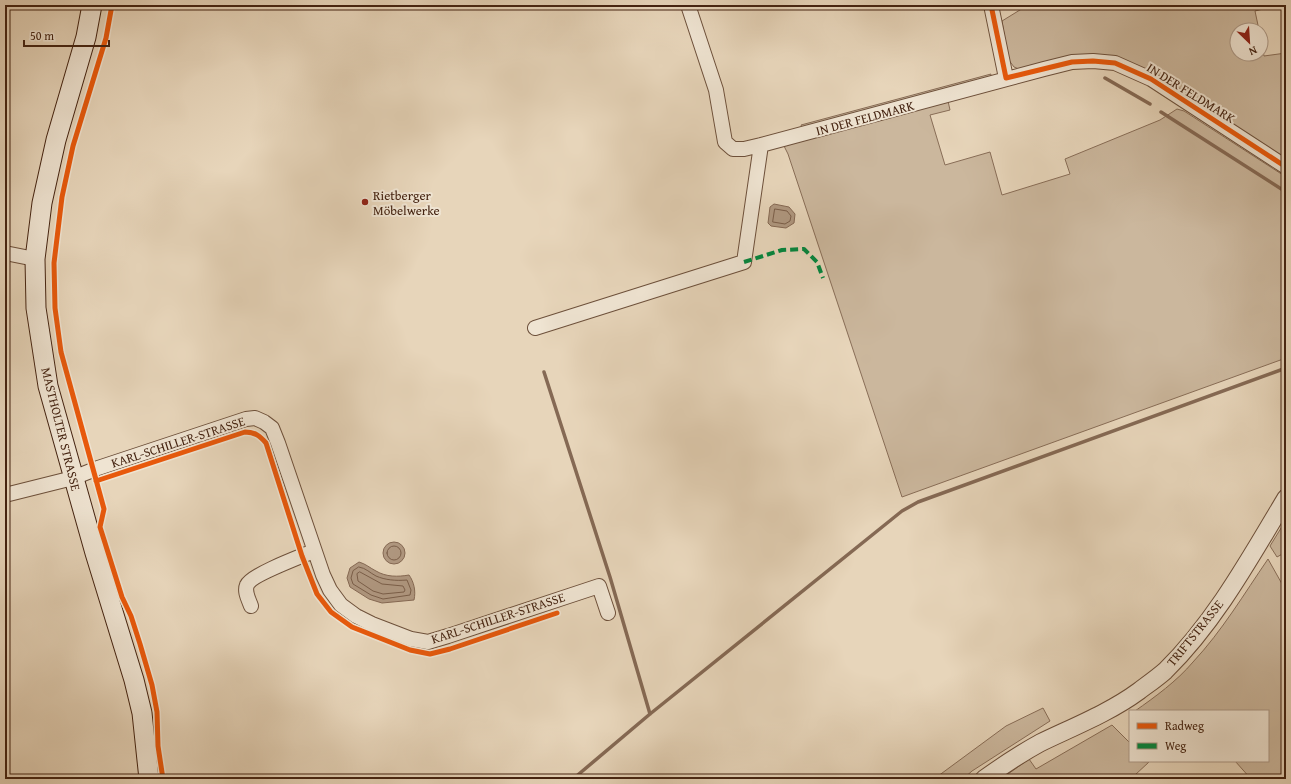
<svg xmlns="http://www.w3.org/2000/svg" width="1291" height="784" font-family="'Gentium Book Plus',serif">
  <rect width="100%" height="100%" fill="#e7d5ba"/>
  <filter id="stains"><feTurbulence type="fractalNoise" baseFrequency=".005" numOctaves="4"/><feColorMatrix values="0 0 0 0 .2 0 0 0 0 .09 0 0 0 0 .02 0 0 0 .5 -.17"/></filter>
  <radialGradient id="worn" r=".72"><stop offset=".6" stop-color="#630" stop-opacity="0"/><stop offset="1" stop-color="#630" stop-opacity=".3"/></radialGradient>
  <path fill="#cbb79d" stroke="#886d57" d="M1028 5H1279L1255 11 1259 30H1237V54H1261V41L1264 56 1286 53V159L1118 58 1019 69 1014 67 1008 59 1002 21Z
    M991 74 990 79 803 130 801 125Z
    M948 101 950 110 930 115 945 165 990 152 1002 195 1070 174 1065 159 1160 120 1177 109 1184 111 1286 177V358L902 497 788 154 784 146Z
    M1286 520V552L1277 557 1270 546Z
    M1268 559 1286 591V779H1251L1235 761H1268V711H1135C1155 697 1177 681 1193 662 1222 631 1244 594 1268 559Z
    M1043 708 1050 721 972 771 963 779H934L1006 726Z
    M1112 725 1130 743V761L1149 762 1135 775 1139 779H1001L1029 759 1036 769Z"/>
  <path fill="#b09881" stroke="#856954" d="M774 204 789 207 795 214 794 223 786 228 771 226 768 223 770 207Z
    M383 553a11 11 0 1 1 22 0a11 11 0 1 1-22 0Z
    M359 562C366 564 370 568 376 571 386 577 398 577 409 575 414 582 416 591 414 600L382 603 369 599 350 587 347 578 350 568Z"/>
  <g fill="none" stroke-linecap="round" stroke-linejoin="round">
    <path stroke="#7a5e49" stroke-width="1" d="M775 209 787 211 791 216 790 221 785 224 773 222Z
      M387 553a7 7 0 1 1 14 0a7 7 0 1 1-14 0Z
      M359 567C366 568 370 573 376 576 385 580 396 581 407 580L411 590 410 595 383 599 371 595 353 584 351 578 353 571Z
      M360 572 382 584 403 586 405 590 404 592 383 594 373 591 358 581 357 574Z"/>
    <path stroke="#856954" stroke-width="3.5" d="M1105 78 1150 104
      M1161 112 1286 192
      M544 372 610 577 650 714
      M573 779 650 714 902 511 918 502 1286 368"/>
    <g stroke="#6d503b" stroke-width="16">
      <path id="minor" d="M688 5 716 90 725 142 733 149H744L761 145 1044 69 1072 62 1093 61 1115 63 1151 79 1286 167
        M991 5 1006 78
        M5 253 35 259
        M535 328 744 262 761 145
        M5 495 73 478 98 468 246 419 255 418 264 422 272 428 278 443 323 575 330 590 341 605 356 616 372 624 411 639 428 642 448 636 599 586 608 613
        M251 606C249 600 244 592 247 585 251 575 302 556 314 551"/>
    </g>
    <g stroke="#6d503b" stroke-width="19">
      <path id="tertiary" d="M984 779C1002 766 1020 754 1040 743 1073 727 1109 713 1139 691 1147 685 1157 678 1165 671 1215 622 1250 558 1286 498"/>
    </g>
    <g stroke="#442311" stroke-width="21">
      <path id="secondary" d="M92 5 86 37 56 140 42 203 35 259 36 308 48 386 95 553 134 680 142 713 149 779"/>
    </g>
    <use href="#minor" stroke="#efe4d2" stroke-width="14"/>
    <use href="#tertiary" stroke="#efe4d2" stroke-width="17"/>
    <use href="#secondary" stroke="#efe4d2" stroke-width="19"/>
    <path stroke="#00873e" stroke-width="4" stroke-dasharray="8 4" stroke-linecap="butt" d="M744 262 782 250 804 249 817 262 823 278"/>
    <g stroke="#efe4d2" stroke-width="8">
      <path id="cycleway" d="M112 5 106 38 73 146 62 197 54 263 55 308 61 352 104 509 100 527 122 597 131 616 140 644 152 685 157 712 158 746 163 779
        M991 5 1006 78 1072 62 1093 61 1115 63 1151 79 1286 167
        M96 481 245 432C255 432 260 436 266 443L302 556 317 594 331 612 352 627 410 650 430 654 450 649 557 613"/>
    </g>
    <use href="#cycleway" stroke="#e8590c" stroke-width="5"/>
  </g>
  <circle fill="#8f2418" stroke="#efe4d2" stroke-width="1.5" cx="365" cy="202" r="4"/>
  <g text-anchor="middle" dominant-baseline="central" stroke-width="4" stroke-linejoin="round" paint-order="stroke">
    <g font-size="13" fill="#442311" stroke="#efe4d2">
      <text transform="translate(1191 93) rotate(32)">IN DER FELDMARK</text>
      <text transform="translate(865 118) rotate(-15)">IN DER FELDMARK</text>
      <text transform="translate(61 429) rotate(76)">MASTHOLTER STRASSE</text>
      <text transform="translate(178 442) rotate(-18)">KARL-SCHILLER-STRASSE</text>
      <text transform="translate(498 618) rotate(-18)">KARL-SCHILLER-STRASSE</text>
      <text transform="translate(1195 633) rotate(-51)">TRIFTSTRASSE</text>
    </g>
    <g font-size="13" fill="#442311" stroke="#efe4d2" text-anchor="start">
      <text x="373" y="195">Rietberger<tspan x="373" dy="15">Möbelwerke</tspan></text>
    </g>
  </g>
  <rect width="1291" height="784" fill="none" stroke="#e7d5ba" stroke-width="20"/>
  <rect x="6" y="6" width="1279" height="772" fill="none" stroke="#442311" stroke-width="2"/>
  <rect x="10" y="10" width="1271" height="764" fill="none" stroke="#442311"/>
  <rect x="1129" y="710" width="140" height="52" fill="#efe4d2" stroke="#ab9785"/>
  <rect x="1137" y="723" width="20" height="6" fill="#e8590c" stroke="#ab9785"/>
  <text x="1165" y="730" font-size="12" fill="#442311">Radweg</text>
  <rect x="1137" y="743" width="20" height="6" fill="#00873e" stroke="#ab9785"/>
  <text x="1165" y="750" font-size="12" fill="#442311">Weg</text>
  <g transform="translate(1249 42) rotate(155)"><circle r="19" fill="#efe4d2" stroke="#ab9785"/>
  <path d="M0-3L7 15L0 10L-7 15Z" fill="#8f2418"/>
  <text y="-6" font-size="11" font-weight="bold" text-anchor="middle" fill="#442311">N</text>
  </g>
  <path d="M24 40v6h85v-6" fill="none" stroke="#442311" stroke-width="2"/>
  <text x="30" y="40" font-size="12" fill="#442311" stroke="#efe4d2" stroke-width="3" paint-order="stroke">50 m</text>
  <rect width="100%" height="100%" filter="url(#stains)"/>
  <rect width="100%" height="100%" fill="url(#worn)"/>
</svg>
